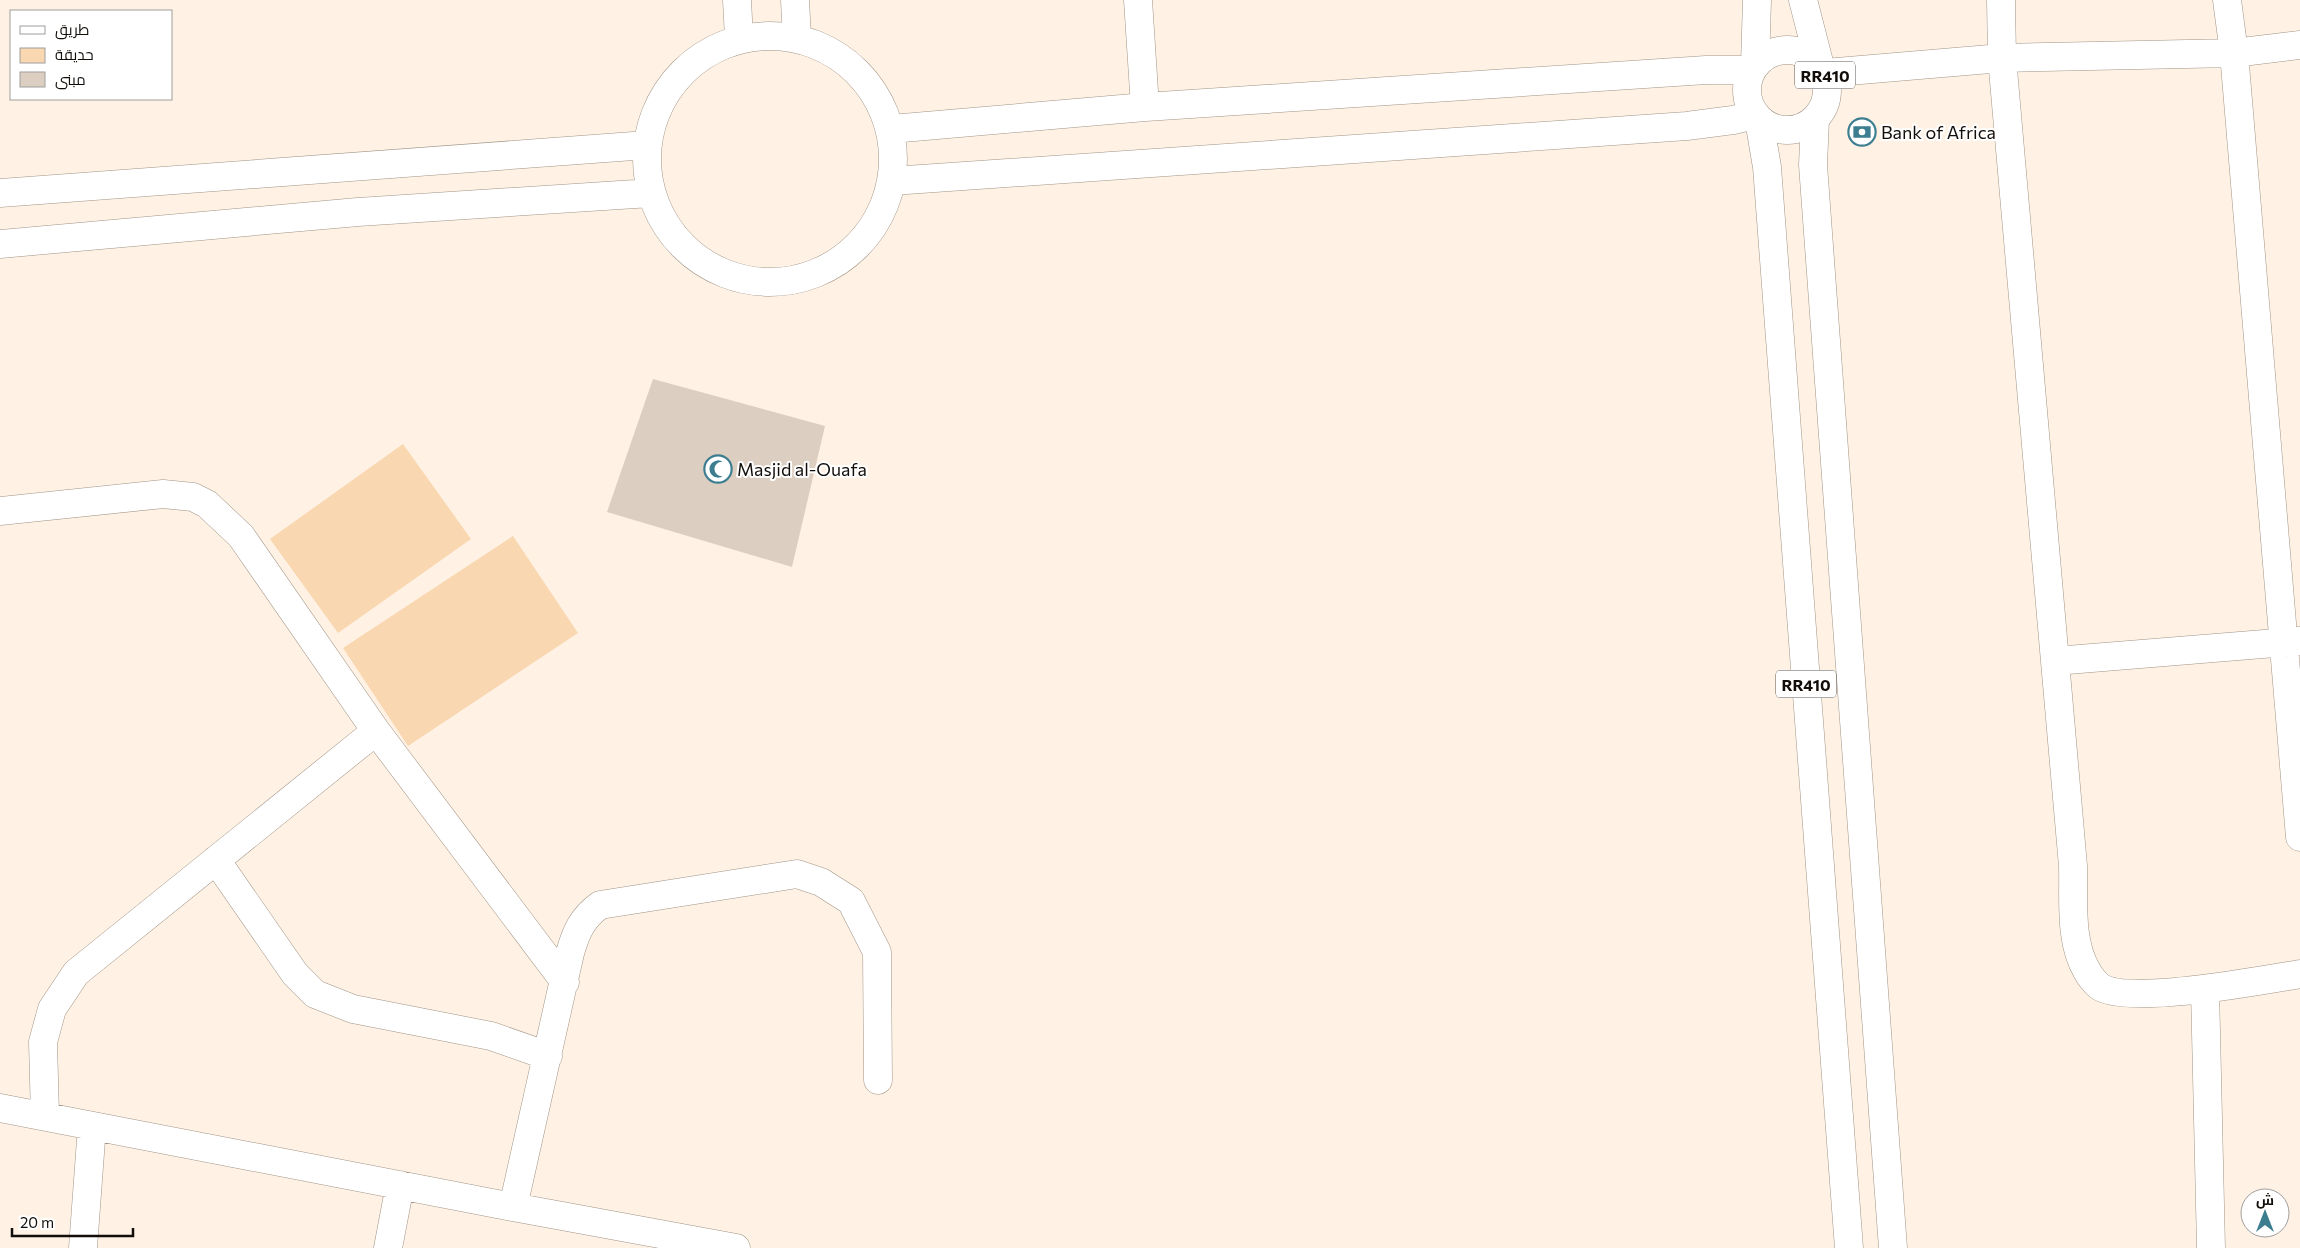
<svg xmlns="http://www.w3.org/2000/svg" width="2300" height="1248" font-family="Commissioner,Cairo,sans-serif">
  <rect width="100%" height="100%" fill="#fff2e4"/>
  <path fill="#f9d7b1" d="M403 444 471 539 338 633 270 539Z
    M513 536 578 633 408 746 343 648Z"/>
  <path fill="#dccfc1" d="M653 379 825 426 792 567 607 512Z"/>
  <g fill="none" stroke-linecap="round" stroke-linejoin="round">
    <g stroke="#a09487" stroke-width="29">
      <path id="minor" d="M737 0 739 38
        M795 0 797 38
        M1138 0 1145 107
        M2001 0 2002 58 2073 866C2074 899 2069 941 2087 971 2089 975 2095 983 2099 986 2126 1006 2264 980 2300 974
        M2227 0 2234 53 2300 837
        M647 159a123 123 0 1 1 246 0a123 123 0 1 1-246 0Z
        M1825 73 2002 58 2234 53 2300 45
        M891 129 1145 107 1706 70H1751
        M892 181 1687 126 1733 120 1755 115
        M0 193 647 145
        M0 244 358 212 651 193
        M0 511 163 494 193 497 207 504 241 536 376 731 565 982
        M2055 661 2300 641
        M216 860 295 974 315 994 353 1009 491 1036 548 1056
        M2205 989 2211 1248
        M0 1108 513 1207 736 1248
        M45 1116 43 1042 52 1009 76 973 376 731
        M513 1207 570 953C576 932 582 918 600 905L797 874 821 882 851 901 877 952 878 1080
        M83 1248 92 1126
        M388 1248 400 1185"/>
    </g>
    <g stroke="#a09487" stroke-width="29">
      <path id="highway" d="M1803 0 1820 66
        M1747 90a40 40 0 1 1 80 0a40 40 0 1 1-80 0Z
        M1755 65 1757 0
        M1759 120 1767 167 1849 1248
        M1815 120 1813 165 1893 1248"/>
    </g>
    <use href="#minor" stroke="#fff" stroke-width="28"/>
    <use href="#highway" stroke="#fff" stroke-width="28"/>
  </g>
  <defs>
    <g id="bank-ring" transform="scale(1.4375)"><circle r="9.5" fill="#fff" stroke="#3c7d90" stroke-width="1.5"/><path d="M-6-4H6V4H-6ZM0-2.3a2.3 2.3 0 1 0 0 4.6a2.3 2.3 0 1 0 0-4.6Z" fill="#3c7d90"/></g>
    <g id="mosque-ring" transform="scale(1.4375)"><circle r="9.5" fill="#fff" stroke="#3c7d90" stroke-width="1.5"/><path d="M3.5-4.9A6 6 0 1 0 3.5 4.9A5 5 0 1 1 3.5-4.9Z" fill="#3c7d90"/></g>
  </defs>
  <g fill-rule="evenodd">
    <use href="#bank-ring" x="1862" y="132"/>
    <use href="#mosque-ring" x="718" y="469"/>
  </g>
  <g text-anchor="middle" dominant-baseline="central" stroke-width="4" stroke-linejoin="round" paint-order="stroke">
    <g fill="#fff" stroke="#595653" stroke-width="1">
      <rect x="1795" y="61.5" width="60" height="27" rx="4"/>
      <rect x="1776" y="670.5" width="60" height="27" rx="4"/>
    </g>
    <g font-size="16" font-weight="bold" fill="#120d09">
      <text x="1825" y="75">RR410</text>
      <text x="1806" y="684">RR410</text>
    </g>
    <g font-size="18" fill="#120d09" stroke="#fff" text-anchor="start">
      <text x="1881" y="132">Bank of Africa</text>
      <text x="737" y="469">Masjid al-Ouafa</text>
    </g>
  </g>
  <rect x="10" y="10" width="162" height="90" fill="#ffffff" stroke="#a09e9d"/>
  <rect x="20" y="26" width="25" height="8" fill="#ffffff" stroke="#a09e9d"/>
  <text x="55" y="35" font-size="15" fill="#120d09">طريق</text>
  <rect x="20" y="48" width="25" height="15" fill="#f9d7b1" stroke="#a09e9d"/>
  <text x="55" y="60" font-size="15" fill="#120d09">حديقة</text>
  <rect x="20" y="72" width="25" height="15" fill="#dccfc1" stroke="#a09e9d"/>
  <text x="55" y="85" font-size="15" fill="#120d09">مبنى</text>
  <g transform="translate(2265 1213)"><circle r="24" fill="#ffffff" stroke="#a09e9d"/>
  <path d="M0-4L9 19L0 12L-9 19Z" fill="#3c7d90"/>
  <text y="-8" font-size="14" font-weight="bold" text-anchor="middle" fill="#120d09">ش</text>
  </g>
  <path d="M12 1228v8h121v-8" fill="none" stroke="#120d09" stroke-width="2.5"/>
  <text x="20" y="1228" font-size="15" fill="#120d09" stroke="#ffffff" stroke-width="4" paint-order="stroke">20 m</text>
</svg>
